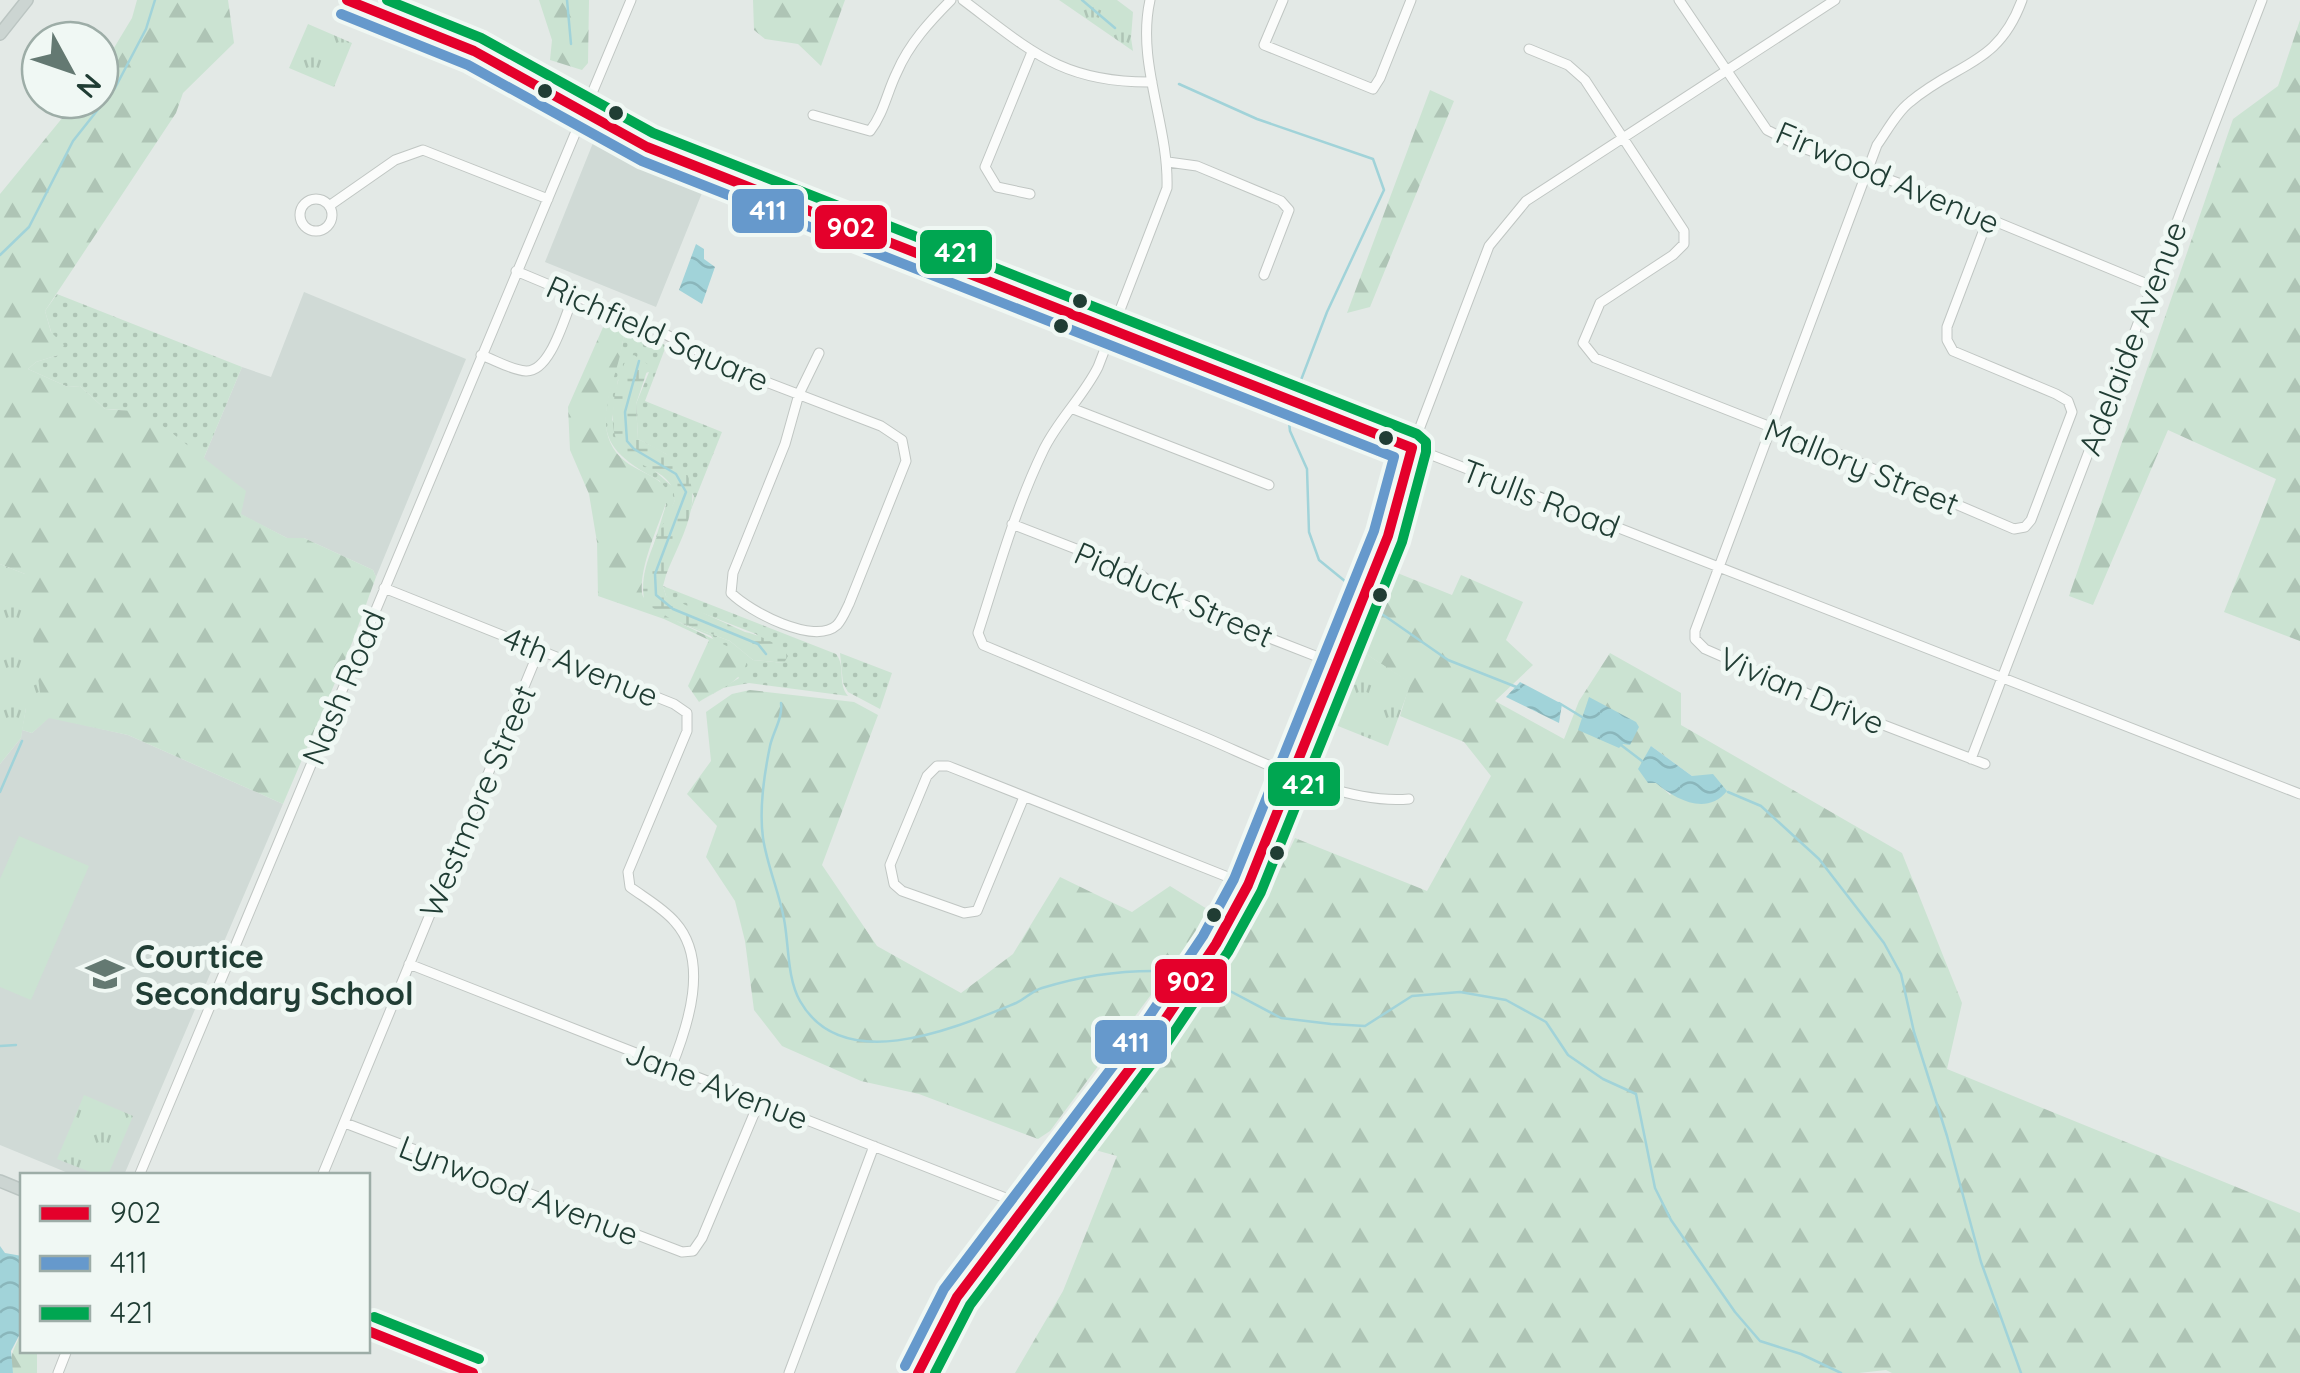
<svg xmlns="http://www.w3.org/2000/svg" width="2300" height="1373" font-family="Quicksand,sans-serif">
  <defs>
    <pattern id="grass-dots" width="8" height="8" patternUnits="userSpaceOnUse" patternTransform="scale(2.5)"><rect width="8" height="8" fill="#cbe3d2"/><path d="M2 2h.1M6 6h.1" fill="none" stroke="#aec4b5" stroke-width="1.8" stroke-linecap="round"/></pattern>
    <pattern id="forest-firs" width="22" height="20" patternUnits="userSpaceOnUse" patternTransform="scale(2.5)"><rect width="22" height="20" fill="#cbe3d2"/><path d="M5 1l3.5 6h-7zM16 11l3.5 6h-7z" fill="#aec4b5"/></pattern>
    <pattern id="wetland-marsh" width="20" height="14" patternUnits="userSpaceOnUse" patternTransform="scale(2.5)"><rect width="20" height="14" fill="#cbe3d2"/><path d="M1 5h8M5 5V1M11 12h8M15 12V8" fill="none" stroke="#aec4b5"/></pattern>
    <pattern id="park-tufts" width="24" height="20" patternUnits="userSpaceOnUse" patternTransform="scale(2.5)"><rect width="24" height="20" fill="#cbe3d2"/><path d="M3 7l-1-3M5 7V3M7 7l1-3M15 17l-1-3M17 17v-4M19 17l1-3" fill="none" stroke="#aec4b5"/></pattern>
    <pattern id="water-waves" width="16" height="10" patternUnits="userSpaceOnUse" patternTransform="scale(2.5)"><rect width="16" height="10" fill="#a1d3d9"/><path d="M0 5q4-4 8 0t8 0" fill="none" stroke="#8ab6bb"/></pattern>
  </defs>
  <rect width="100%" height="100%" fill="#e3e9e6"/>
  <path fill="#d0dad6" d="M595 138 706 183 656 307 545 262Z
    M304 292 466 359 376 577 373 570 304 538H287L240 514 203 460 242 367 271 377Z
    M49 717 128 735 283 804 124 1175H73L0 1145V764L21 738 22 730 32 733Z"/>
  <path fill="url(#grass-dots)" d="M57 294 242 367 203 460C174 433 146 409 105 409L80 386 68 387 28 369 36 362 58 355 45 311Z
    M614 319 644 331 666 346 645 401 722 432 690 512 694 496 666 454 638 439 636 404 649 372 618 380 612 420 656 472 674 488 675 500 644 576 666 505 660 481C597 448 598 429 617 363 621 349 626 338 622 324Z
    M663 586 836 654C846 666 837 683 848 696L749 683 723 688 699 702 739 678 711 636 671 619 730 641 753 660 784 663 756 634 674 602 666 596Z
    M840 653 892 673 880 709 848 692 843 683Z"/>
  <path fill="url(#forest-firs)" fill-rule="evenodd" d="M137 0H228L234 43 183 93 176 113 45 311 51 332 64 345 58 355 36 362 28 369 68 387 80 386 105 409 145 412 246 491 241 514 287 538H304L373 570 376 577 352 643 283 804 128 735 49 718 32 733 22 730 26 708 25 574 0 564V194L77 100H100V71L132 18Z
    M539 0H589L588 63 582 70 550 60 552 40Z
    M753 0H845L821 66 798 44 765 39 754 30Z
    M2300 20V641L2224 612 2276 479 2168 430 2093 605 2069 596 2233 119 2278 86Z
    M1430 90 1454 101 1370 307 1347 313Z
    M608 316 622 324 624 329C624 371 582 428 626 462 640 473 663 477 669 494 661 521 639 565 642 593 644 613 726 640 747 659 745 682 716 690 699 702L688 686 709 640 664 619 598 596 597 542 589 494 570 450 568 407Z
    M1390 570 1452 595 1461 575 1523 602 1506 640 1533 665 1495 701 1564 739 1579 701 1610 653 1681 693V725L1902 853 1962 1003 1947 1069 2300 1213V1373H1892L1886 1370 1859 1373H1015L1063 1291 1117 1156 1095 1150 1199 999C1208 975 1224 962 1239 942 1263 910 1278 873 1295 838L1427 891 1491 776 1464 742 1400 716 1410 683 1357 648ZM1651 746 1692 776 1670 795 1656 782Z
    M750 690 854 702 878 715 822 865 877 946 961 993 1013 954 1060 877 1132 912 1170 886 1212 912 1186 947 1170 977 1156 988 1050 1131 1038 1139 919 1094 861 1081 782 1046 754 1010 745 941 735 901 706 857 717 826 687 794 711 761 706 712 732 694Z
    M22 1330V1350L37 1351V1373H13C7 1354 17 1346 22 1330Z"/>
  <path fill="url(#wetland-marsh)" d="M634 355 649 365 636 404 638 439C651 446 667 452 679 464 710 494 679 541 666 575L663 586 666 596 745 632C760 635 780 644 788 656L784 663 753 660 730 641 671 619 645 603C636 570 661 530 675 500 673 456 608 478 613 411 614 392 619 374 627 358Z"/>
  <path fill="url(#park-tufts)" d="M1059 0H1117L1133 12 1131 38 1133 51Z
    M308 24 352 43 334 87 289 68Z
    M0 564 25 574 40 693 26 708 21 738 0 764Z
    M1357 648 1411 683 1388 746 1333 724 1343 682Z
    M84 1095 133 1116 108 1175H98L57 1159Z"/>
  <path fill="#cbe3d2" d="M19 836 89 866 31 1000 0 987V879Z"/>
  <path fill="url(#water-waves)" d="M696 244 704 249V259L715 267 702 304 679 290Z
    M1520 682 1562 704 1559 723 1506 697Z
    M1589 697 1636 722 1639 727 1630 745 1623 744 1619 748 1578 730Z
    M1651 746 1692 776 1713 774 1727 791C1707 816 1676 800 1656 783H1648L1638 769Z
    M0 1246 5 1253 22 1256V1330L11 1351 13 1373H0Z"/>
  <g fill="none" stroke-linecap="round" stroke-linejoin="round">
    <path stroke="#a1d3d9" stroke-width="2.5" d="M567 0 571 44
      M1082 0 1115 28
      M1179 84 1257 119 1373 159 1384 190 1327 312 1301 380
      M0 255 29 227 73 141 115 88 146 29 155 0
      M639 361 625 412 627 441 634 449 676 474 686 492 655 574 656 595 673 609 758 644 766 654
      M1288 413 1290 431 1307 469 1309 532 1319 560 1346 582
      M1382 614 1448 660 1519 688
      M781 703C783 718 773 732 770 746 764 775 759 809 763 838 767 865 779 892 784 919 789 945 787 978 800 1001 843 1077 955 1028 1016 1003 1025 999 1032 991 1042 988 1080 976 1123 970 1163 971
      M1559 703 1582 717
      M1621 745 1642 761
      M0 792 22 741
      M1728 792 1761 806 1819 859 1884 943 1901 974 1914 1032 1947 1136 1981 1262 2021 1373
      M1213 982 1281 1018 1331 1024 1365 1026 1412 996 1460 992 1506 1000 1546 1022 1568 1055 1603 1079 1636 1094 1655 1188 1671 1220 1735 1312 1760 1341 1801 1354 1841 1373
      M0 1046 16 1045"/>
    <g stroke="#c0c6c3" stroke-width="11">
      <path id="minor" d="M347 0C404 24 464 44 518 73 576 105 628 140 689 165L2300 794
        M963 0C1031 51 1062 83 1152 82
        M1150 0C1136 63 1169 125 1167 188L1098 367C1083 397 1057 421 1043 451 1015 509 998 571 978 633L983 645C1054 675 1126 704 1197 734 1260 760 1341 805 1409 799
        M1283 0 1264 45 1373 89 1380 78 1411 0
        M1679 0 1767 130 1803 148 1936 197 2152 286
        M1529 49 1568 65 1585 80 1684 231V244L1673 255 1600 303 1583 343 1595 358 1827 449 2014 529 2025 527 2031 520 2072 412 2068 401 2056 394 1953 351 1947 340V327L1988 219
        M813 115 870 131C884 113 887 92 897 72 909 44 930 21 951 0
        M1168 162 1197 166 1281 201 1289 210 1264 275
        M1030 194 997 187 985 167 1032 52
        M300 215a16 16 0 1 1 32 0a16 16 0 1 1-32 0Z
        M329 206 395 160 423 150 548 199
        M516 271 657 330 735 370 881 426 902 440 906 461 849 604C846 610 842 620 837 625 814 646 749 611 731 593L733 573 785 444 799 394 819 353
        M481 355C495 360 511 370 526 371 551 372 565 315 574 295
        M1071 408 1269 485
        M1012 524 1138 573 1177 602 1336 664
        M384 588 674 704 687 713V731L628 872 630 887C645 898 663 908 675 922 710 961 688 1026 671 1068
        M1971 759 2262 0
        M1985 764 1847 711 1705 649 1695 639V631L1877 145C1887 131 1897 112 1910 102 1957 62 1998 66 2022 0
        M1024 797 977 911 964 913 902 891 894 884 890 865 927 776 937 766H948L1248 885
        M409 964 1026 1206
        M345 1123 682 1252 693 1251 702 1238 759 1102
        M139 1176 631 0
        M322 1176 540 648
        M58 1373 67 1350
        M789 1373 874 1146
        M918 1373 957 1297 1150 1042 1216 944 1248 885 1388 536 1412 448 1489 246 1526 201 1835 0"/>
    </g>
    <g stroke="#bbc5c2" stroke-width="14">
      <path id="major" d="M0 34 27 0
        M0 1181 22 1190
        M368 1331 473 1373"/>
    </g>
    <use href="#minor" stroke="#fbfcfb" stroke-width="9"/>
    <use href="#major" stroke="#ccd5d2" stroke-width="11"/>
    <g stroke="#f0f8f4" stroke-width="18">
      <path id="bus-1" d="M347 0 474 51 647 147 1412 448 1388 536 1248 885 1216 944 1150 1042 957 1297 918 1373
        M368 1331 473 1373"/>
    </g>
    <g stroke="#f0f8f4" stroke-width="18">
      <path id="bus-2" d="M341 14 468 65 642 161 1394 457 1374 531 1234 879 1203 936 1138 1033 944 1289 905 1366"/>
    </g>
    <g stroke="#f0f8f4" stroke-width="18">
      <path id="bus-3" d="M387 0 481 38 653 133 1417 434 1426 442V452L1402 542 1261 892 1228 952 1162 1050 970 1305 935 1373
        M374 1317 479 1359"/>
    </g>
    <use href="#bus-1" stroke="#e4002b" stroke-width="10"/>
    <use href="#bus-2" stroke="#69c" stroke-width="10"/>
    <use href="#bus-3" stroke="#00a651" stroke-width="10"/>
  </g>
  <defs>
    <g id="school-bare" transform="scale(3)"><path d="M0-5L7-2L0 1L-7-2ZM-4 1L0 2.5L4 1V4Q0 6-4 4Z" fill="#647972" stroke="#f0f8f4" stroke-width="2.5" paint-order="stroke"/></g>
  </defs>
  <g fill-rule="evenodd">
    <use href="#school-bare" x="105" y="974"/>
  </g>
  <g fill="#203d34" stroke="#f0f8f4" stroke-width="4">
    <circle cx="545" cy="91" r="9"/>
    <circle cx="616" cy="113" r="9"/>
    <circle cx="1080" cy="301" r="9"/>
    <circle cx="1061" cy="326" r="9"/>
    <circle cx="1386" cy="438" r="9"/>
    <circle cx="1380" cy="595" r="9"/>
    <circle cx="1277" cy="853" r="9"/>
    <circle cx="1214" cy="915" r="9"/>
  </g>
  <g text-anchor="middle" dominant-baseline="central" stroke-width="10" stroke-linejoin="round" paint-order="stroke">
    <g font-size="32" fill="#203d34" stroke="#f0f8f4">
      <text transform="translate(1888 177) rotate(23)">Firwood Avenue</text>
      <text transform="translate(658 333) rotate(24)">Richfield Square</text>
      <text transform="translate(2132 338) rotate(-69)">Adelaide Avenue</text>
      <text transform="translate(1862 466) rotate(22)">Mallory Street</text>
      <text transform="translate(1541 498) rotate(21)">Trulls Road</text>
      <text transform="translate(1174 594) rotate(24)">Pidduck Street</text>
      <text transform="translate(581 666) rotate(22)">4th Avenue</text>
      <text transform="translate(343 687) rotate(-67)">Nash Road</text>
      <text transform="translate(1802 690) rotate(23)">Vivian Drive</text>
      <text transform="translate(477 801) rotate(-67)">Westmore Street</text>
      <text transform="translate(717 1085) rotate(21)">Jane Avenue</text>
      <text transform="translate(519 1190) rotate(21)">Lynwood Avenue</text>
    </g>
    <g font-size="32" font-weight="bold" fill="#203d34" stroke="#f0f8f4" text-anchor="start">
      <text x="135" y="956">Courtice<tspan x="135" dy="37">Secondary School</tspan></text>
    </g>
  </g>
  <g stroke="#f0f8f4" stroke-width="4">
    <rect x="730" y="187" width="76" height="48" rx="10" fill="#69c"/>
    <rect x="813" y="203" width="76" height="48" rx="10" fill="#e4002b"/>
    <rect x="918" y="228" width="76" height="48" rx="10" fill="#00a651"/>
    <rect x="1266" y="760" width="76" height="48" rx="10" fill="#00a651"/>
    <rect x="1153" y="957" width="76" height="48" rx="10" fill="#e4002b"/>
    <rect x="1093" y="1018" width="76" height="48" rx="10" fill="#69c"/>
  </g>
  <g font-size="28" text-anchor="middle" font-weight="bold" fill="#fff">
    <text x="768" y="220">411</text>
    <text x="851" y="237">902</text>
    <text x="956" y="262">421</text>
    <text x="1304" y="794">421</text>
    <text x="1191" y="991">902</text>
    <text x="1131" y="1052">411</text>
  </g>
  <rect x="20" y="1173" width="350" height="180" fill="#f0f8f4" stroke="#9dada7" stroke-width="2.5"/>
  <rect x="40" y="1206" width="50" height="15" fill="#e4002b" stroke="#9dada7" stroke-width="2.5"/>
  <text x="110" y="1223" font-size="30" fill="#203d34">902</text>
  <rect x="40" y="1256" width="50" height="15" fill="#6699cc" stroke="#9dada7" stroke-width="2.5"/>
  <text x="110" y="1273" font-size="30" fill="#203d34">411</text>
  <rect x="40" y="1306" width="50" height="15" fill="#00a651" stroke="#9dada7" stroke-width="2.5"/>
  <text x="110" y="1323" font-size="30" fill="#203d34">421</text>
  <g transform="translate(70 70) rotate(130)"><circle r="48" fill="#f0f8f4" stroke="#9dada7" stroke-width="2.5"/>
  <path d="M0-8L18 38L0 25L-18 38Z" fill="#647972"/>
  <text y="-15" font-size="28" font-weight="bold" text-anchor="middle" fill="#203d34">N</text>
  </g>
</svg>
